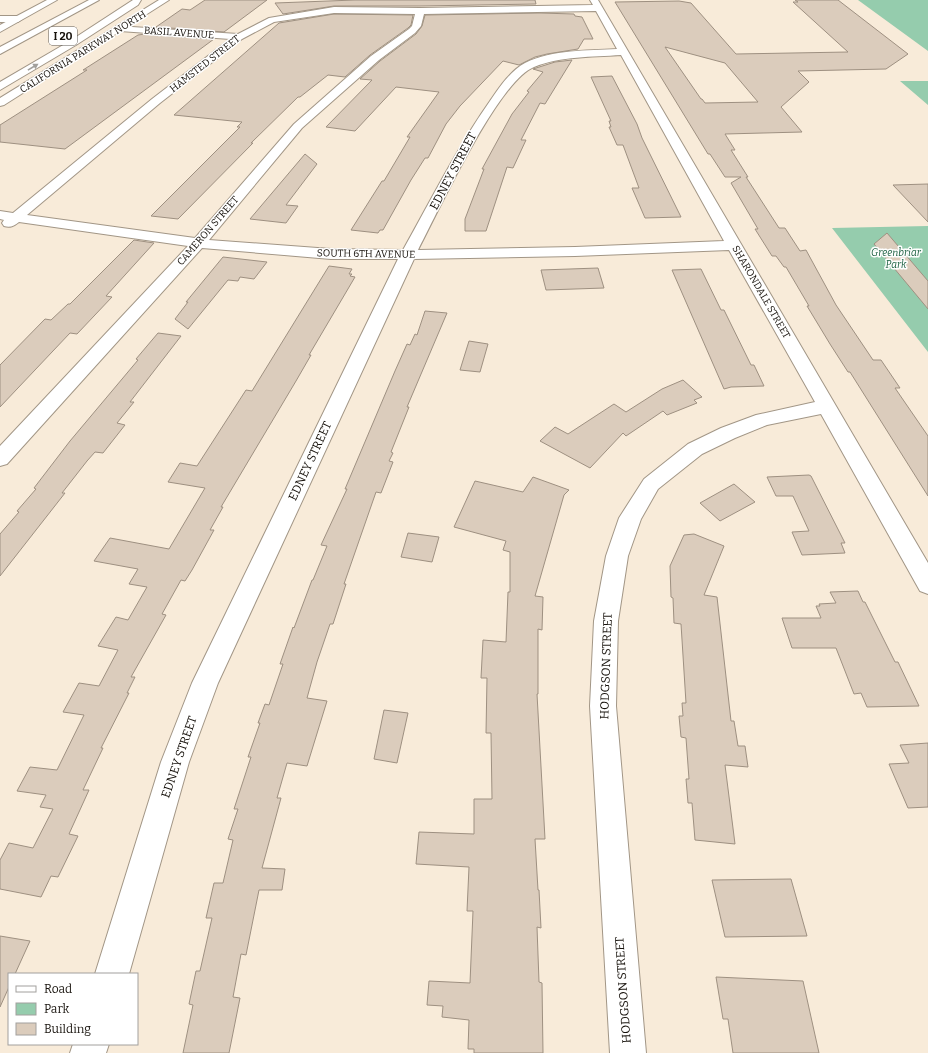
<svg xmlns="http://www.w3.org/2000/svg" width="928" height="1053" font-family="Bitter,serif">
  <rect width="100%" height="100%" fill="#f8ebd9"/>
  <path fill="#95ccad" d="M858 0H928V51Z
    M900 81H928V105Z
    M928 226V352L832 228Z"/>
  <path fill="#dbccbc" stroke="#9e9081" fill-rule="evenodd" d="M205 0H267L224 32 156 27 182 9 190 10Z
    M355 0H535L536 4 420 6H334L283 14 275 3Z
    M795 0H838L908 54 886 69 798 71 809 82 781 107 802 132 725 134 735 150H731L748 177H746L779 228H785L800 251 806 250 836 305 873 360H881L900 388H895L928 436V496L850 372H848L830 344 807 306H809L786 267H784L776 256H772L755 229H758L731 183 741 177H725L710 154H708L615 2 679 1 691 3 736 54 848 52 793 2H798ZM665 47 725 63 758 102 705 103 702 99H701Z
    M540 13 574 14 575 16 582 17 593 39H584L578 49 547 54 535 57 519 65 503 61 460 106 446 124 428 158H425L411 180 383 230H380L378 233 351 230 382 181H384L410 137H407L439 92 396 87 355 131 326 127 372 80 360 79 380 61 416 34 422 26 425 15Z
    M334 14 413 15 411 25 408 28 370 55 345 77 328 75 300 97H298L251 143H253L178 219 151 216 240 127H237L242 122 174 115 279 23Z
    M145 34 214 39 65 149 0 142V125L87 70H83L138 35Z
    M572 60 545 104 540 103 521 140H526L513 168 507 167 486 231H465V219L484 169H482L512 114 529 92 527 91 543 72 533 69 555 62Z
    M612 76 637 124 642 138 681 217 645 218 632 188H639L623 145H617L609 127H611L609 121H611L591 77Z
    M305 154 317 164 286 205 298 206 286 223 250 219Z
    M928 184V222L893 185Z
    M887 233 928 281V309L874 244Z
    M134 240 154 243 106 296 112 297 77 334 70 333 0 407V365L45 319 51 320 68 304H70Z
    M223 257 267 262 254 279 240 277 238 281 228 280 188 329 175 319 188 302H186Z
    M329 266 352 269 349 274H352L350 276 355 277 309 355H311L296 381 221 507H223L210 530H214L192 570 185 581 181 580 162 614 166 615 131 677H135L127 693H129L101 748H103L83 790H89L69 834 78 836 58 877 51 876 41 897 0 889V860L9 843 33 848 53 809 40 807 46 795 17 791 30 767 57 770 84 715 63 712 79 683 99 686 118 650 98 646 116 617 128 620 147 587 129 584 138 569 94 561 110 538 169 549 205 488 168 482 180 463 197 466 246 390 252 391Z
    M598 268 604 288 546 290 541 270Z
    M701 269 721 310H724L751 365H754L764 386 731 387 724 389 672 270Z
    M425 311 447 313 407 407H409L391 452 393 453 389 461 393 462 381 493 376 492 344 584H346L333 624H330L317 662 307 698 327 701 307 766 287 763 277 798H281L262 868 285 869 282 890H259L246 955 241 954 233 997 240 998 229 1053H183L193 1005 189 1004 196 971H200L212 918H206L214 883H223L233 840 228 839 238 809H234L251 757H248L260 723H258L265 704 269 705 283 664H280L293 627 294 628 312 580H313L327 546 321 545 347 489H345L395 371 407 344 410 345 415 334 417 335Z
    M158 333 181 336 130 402H134L117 423 125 425 103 453 95 452 87 461 62 493H65L0 576V534L19 512 17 511 36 489 34 488 70 441 138 360 136 359Z
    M469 341 488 344 480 372 460 370Z
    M683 380 702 397 694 400 697 403 667 415 663 411 626 436 623 433 590 468 540 441 555 427 568 434 614 404 626 412 662 389Z
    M809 475 811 476 845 543H841L845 553 802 555 792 532 809 531 793 496H776L767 477Z
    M533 477 569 490 564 495 535 596 543 597 542 630 538 629V694H537L545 839H535L538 890H539L541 928 537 927 539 982 542 983 543 1053H474V1049H468L469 1020 442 1017 443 1006 427 1005 429 981 470 983 473 911H467L469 867 416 864 419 832 474 834V799H492L491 733H486L487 678H481L483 640 506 642 508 592H510V552L503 550 506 541 454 527 475 481 523 492Z
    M734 484 755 502 720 521 700 503Z
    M408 533 439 537 432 562 401 557Z
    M694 534 724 546 704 595 717 597 731 721H734L738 746H745L748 767 725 765 735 844 695 840 692 803H688L686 779H689L686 738 681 737 679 716H683L682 703H686L681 624 674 623 673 598 671 597 670 566 684 535Z
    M858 591 863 602H865L895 662H898L919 706 867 707 861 693 854 694 836 648H792L782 618H821L816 606H820L819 604 836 603 830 592Z
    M384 710 408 713 397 763 374 759Z
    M928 743V807L908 808 889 764 909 763 900 745Z
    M791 879 807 936 725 937 712 880Z
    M0 936 30 941 15 974H9V987L0 1007Z
    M716 977 803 981 819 1053H733L728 1019H723Z"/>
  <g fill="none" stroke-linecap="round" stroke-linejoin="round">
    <g stroke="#a29686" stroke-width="2">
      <path id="minor" d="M590 0H598L928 563V594L920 591 821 414 767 425 735 438 702 454 658 489 641 519 628 556 618 621 616 706 646 1053H610L590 706 594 621 606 556 619 518 644 479 688 444 721 428 756 415 815 402 729 250 575 256 414 259 218 683 189 762 129 974H95L161 762 192 683 398 259H331L202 248 7 464 0 466V446L188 246 19 222C14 226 10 228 4 226L2 223 4 220 0 219V211L13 213 152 99 230 39 120 31 117 30 115 28 117 26 238 34 269 18 334 7 420 8 593 5ZM596 11 617 49C587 51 553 49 525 63 510 71 499 88 490 101 457 148 431 200 403 250L331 249 209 240 302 128 379 60 415 33 421 26 424 14ZM334 13 415 14 412 26 409 29 371 56 294 124 195 238 27 215 160 103 242 39 274 22ZM621 55 724 241 575 247 418 250C438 212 498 81 534 67 561 56 592 57 621 55Z
        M0 16H18L22 19 18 22H0Z
        M73 1044H109L106 1053H70Z"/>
    </g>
    <g stroke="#a29686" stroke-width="2">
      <path id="major" d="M47 0H57L0 32V25Z
        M159 0H169L4 105 0 106V98Z"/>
    </g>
    <g stroke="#a29686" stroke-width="2">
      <path id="highway" d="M89 0H99L0 54V47Z
        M133 0H141L138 5 76 45 0 90V82L70 41Z"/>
    </g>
    <use href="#minor" fill="#fff" fill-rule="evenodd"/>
    <use href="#major" fill="#fff" fill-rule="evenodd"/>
    <use href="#highway" fill="#fff" fill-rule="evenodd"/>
  </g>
  <defs><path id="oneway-solid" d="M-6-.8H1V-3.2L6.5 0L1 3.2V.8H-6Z"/></defs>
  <use fill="#a2a09d" href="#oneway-solid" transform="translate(33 67) rotate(-31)"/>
  <g text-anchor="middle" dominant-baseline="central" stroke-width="3" stroke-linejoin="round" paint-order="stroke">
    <g font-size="10" fill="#16110b" stroke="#fff">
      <text transform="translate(179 33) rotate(4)">BASIL AVENUE</text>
      <text transform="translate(83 52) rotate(-32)">CALIFORNIA PARKWAY NORTH</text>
      <text transform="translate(205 64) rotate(-38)">HAMSTED STREET</text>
      <text transform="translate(208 231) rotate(-49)">CAMERON STREET</text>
      <text transform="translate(366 254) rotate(1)">SOUTH 6TH AVENUE</text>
      <text transform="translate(761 292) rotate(60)">SHARONDALE STREET</text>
    </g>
    <g font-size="10" font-style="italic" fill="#175d3d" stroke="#fff">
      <text x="896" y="253">Greenbriar<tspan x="896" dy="12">Park</tspan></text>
    </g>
    <rect fill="#fff" stroke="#5c5854" stroke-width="1" x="49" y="27" width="28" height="18" rx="3"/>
    <g font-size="11" font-weight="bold" fill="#16110b">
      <text x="63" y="36">I 20</text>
    </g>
    <g font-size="12" fill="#16110b" stroke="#fff">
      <text transform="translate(453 171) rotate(-62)">EDNEY STREET</text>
      <text transform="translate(310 461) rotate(-65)">EDNEY STREET</text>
      <text transform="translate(606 666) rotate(-88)">HODGSON STREET</text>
      <text transform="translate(179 757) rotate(-71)">EDNEY STREET</text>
      <text transform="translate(623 990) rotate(-94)">HODGSON STREET</text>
    </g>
  </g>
  <rect x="8" y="973" width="130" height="72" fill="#ffffff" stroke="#a2a09d"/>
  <rect x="16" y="986" width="20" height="6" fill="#ffffff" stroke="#a2a09d"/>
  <text x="44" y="993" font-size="12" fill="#16110b">Road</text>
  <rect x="16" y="1003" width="20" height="12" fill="#95ccad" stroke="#a2a09d"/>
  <text x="44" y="1013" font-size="12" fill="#16110b">Park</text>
  <rect x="16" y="1023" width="20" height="12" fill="#dbccbc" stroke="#a2a09d"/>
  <text x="44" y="1033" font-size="12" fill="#16110b">Building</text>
</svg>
